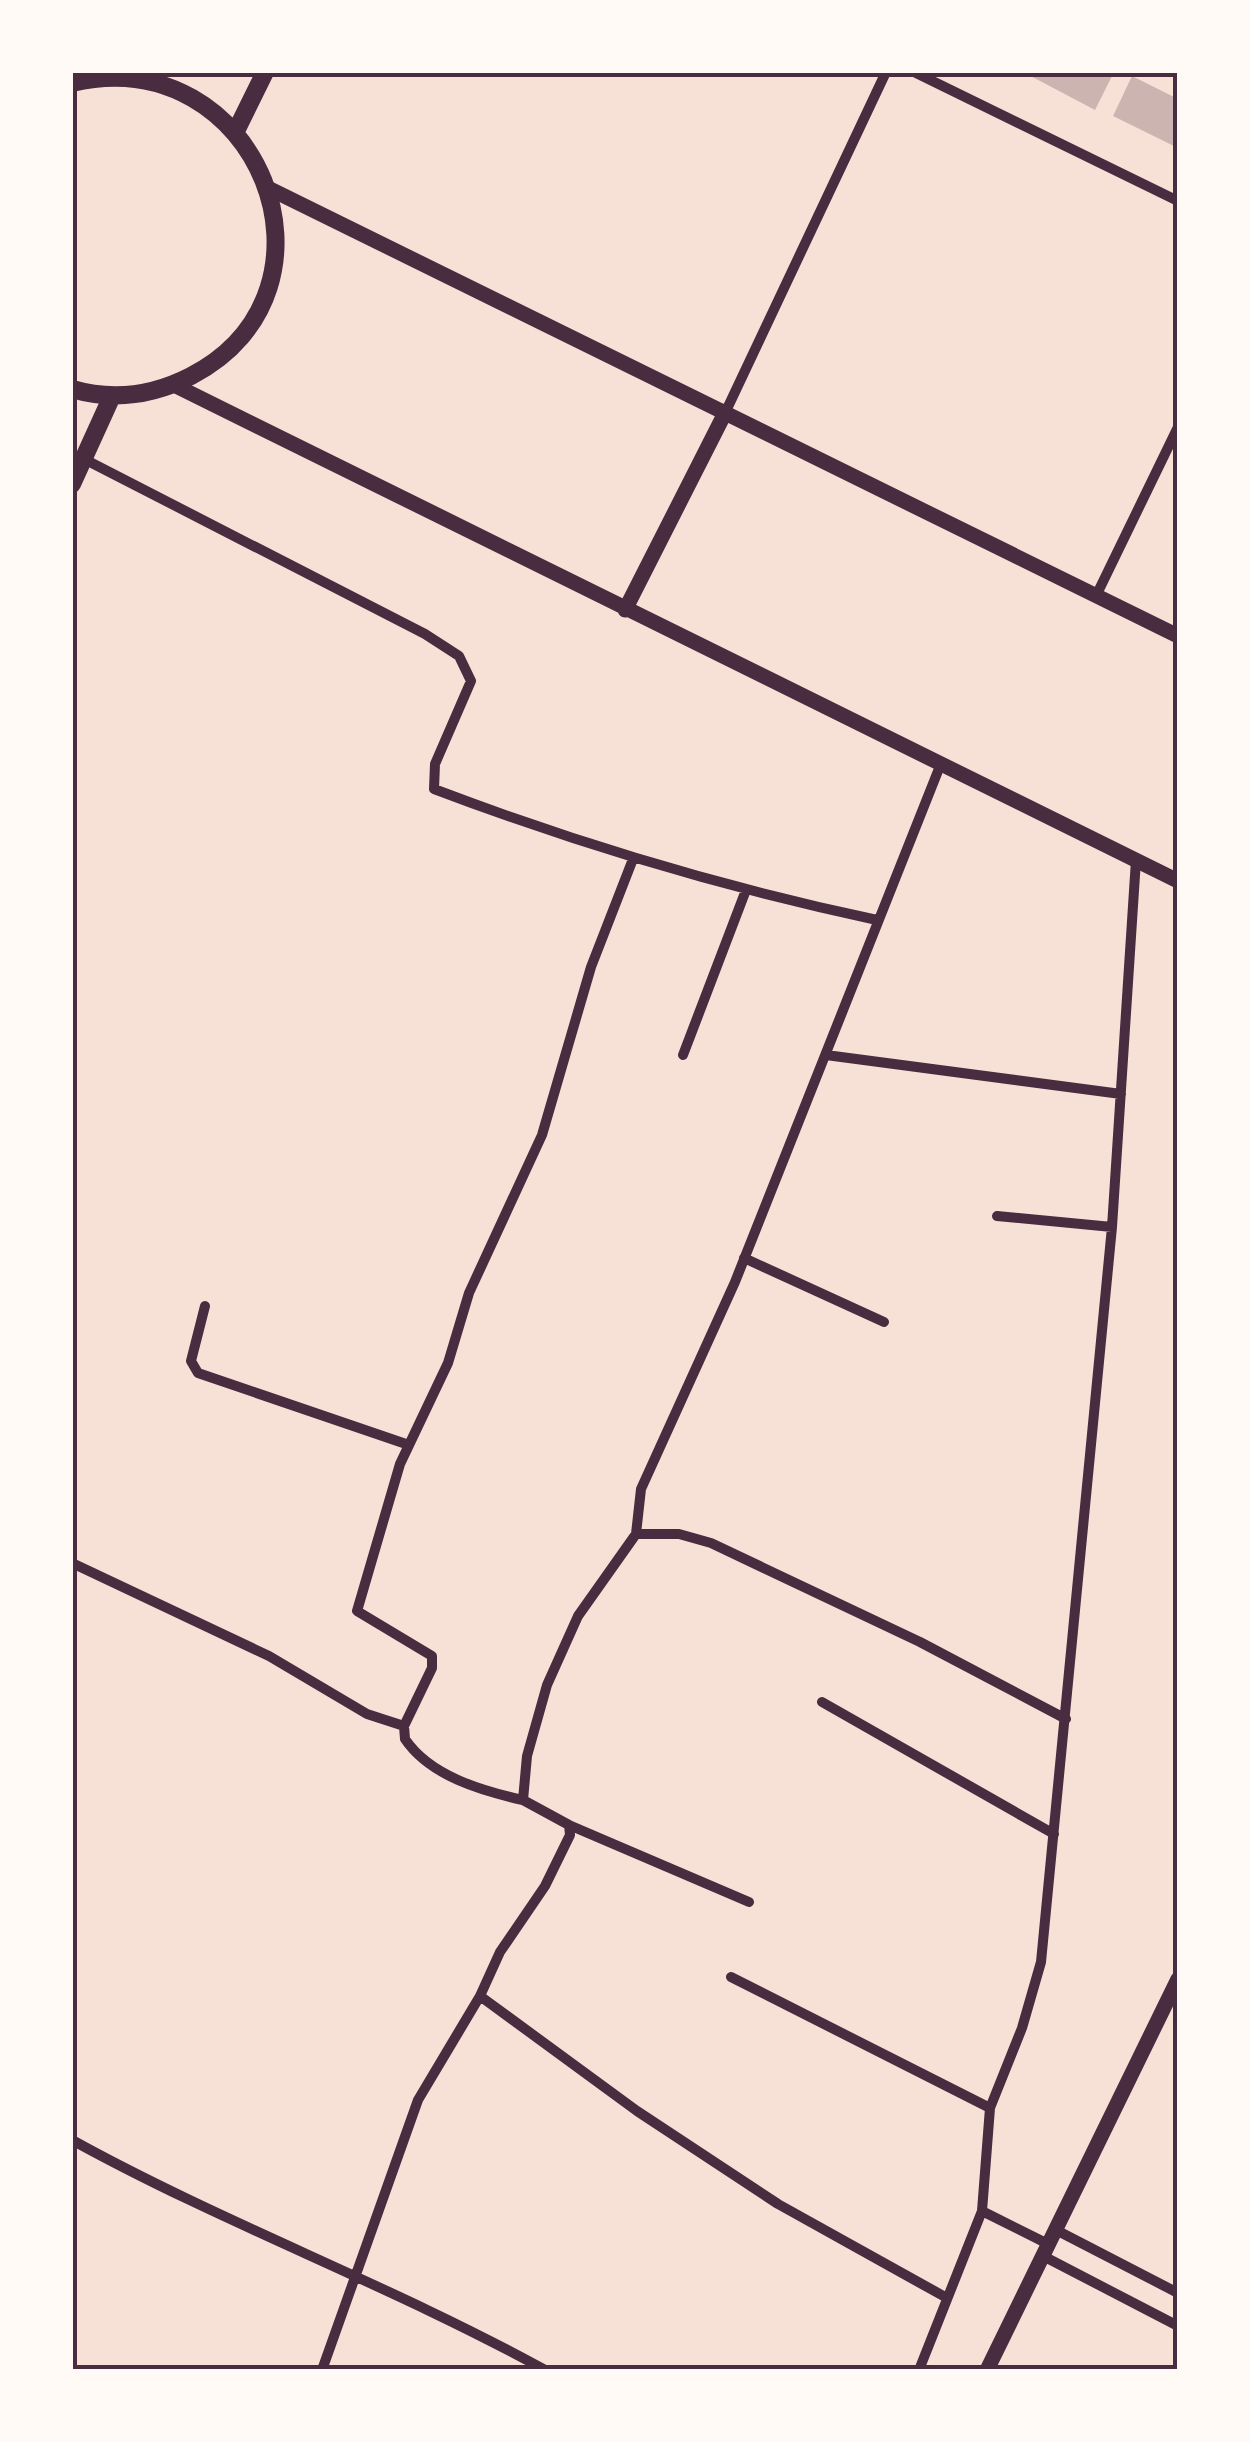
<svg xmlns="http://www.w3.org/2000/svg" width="1250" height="2442" font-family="Commissioner,sans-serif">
  <rect width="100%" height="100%" fill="#f7e1d7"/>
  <path fill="#ccb4b1" d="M1023 72H1114L1095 110Z
    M1132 76 1178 99V148L1113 116Z"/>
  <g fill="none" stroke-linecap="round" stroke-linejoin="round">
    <path stroke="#4a2c40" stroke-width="10" d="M914 72 1178 201
      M726 411 886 72
      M84 459 425 634 459 656 471 681 435 764 434 789C579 844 726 888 877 920
      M1096 596 1178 427
      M683 1055 746 890
      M826 1055 1121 1094
      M997 1216 1112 1227
      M744 1258 884 1322
      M205 1306 191 1361 198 1373 409 1445
      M636 1534H679L711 1543 920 1642 1066 1719
      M72 1563 269 1656 367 1714 404 1726 432 1668V1656L357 1611 400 1464 448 1363 469 1293 542 1135 591 967 633 859
      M822 1702 1054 1834
      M404 1726 405 1739C430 1776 482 1791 523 1800
      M569 1825 749 1902
      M731 1977 990 2108
      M480 1996 637 2111 778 2204 947 2298
      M72 2140C226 2225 391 2285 545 2370
      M1058 2231 1178 2293
      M1050 2245 982 2211 990 2108 1022 2028 1041 1962 1112 1227 1136 860
      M1045 2257 1178 2326
      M322 2370 418 2100 480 1996 500 1952 545 1886 570 1835 569 1825 523 1800 527 1756 547 1685 578 1616 636 1534 641 1489 735 1282 940 766
      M919 2370 982 2211"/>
    <path stroke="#4a2c40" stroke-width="15" d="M268 188 1178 636
      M174 385 1178 881
      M625 610 726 411
      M987 2370 1178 1979"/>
    <path stroke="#4a2c40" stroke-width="18" d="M72 83C258 39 357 290 191 376 154 395 113 401 72 389
      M236 131 265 72
      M72 484 112 396"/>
  </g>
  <rect width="1250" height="2442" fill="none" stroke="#fffaf5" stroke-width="150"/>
  <rect x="75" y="75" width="1100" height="2292" fill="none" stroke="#4a2c40" stroke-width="4"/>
</svg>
